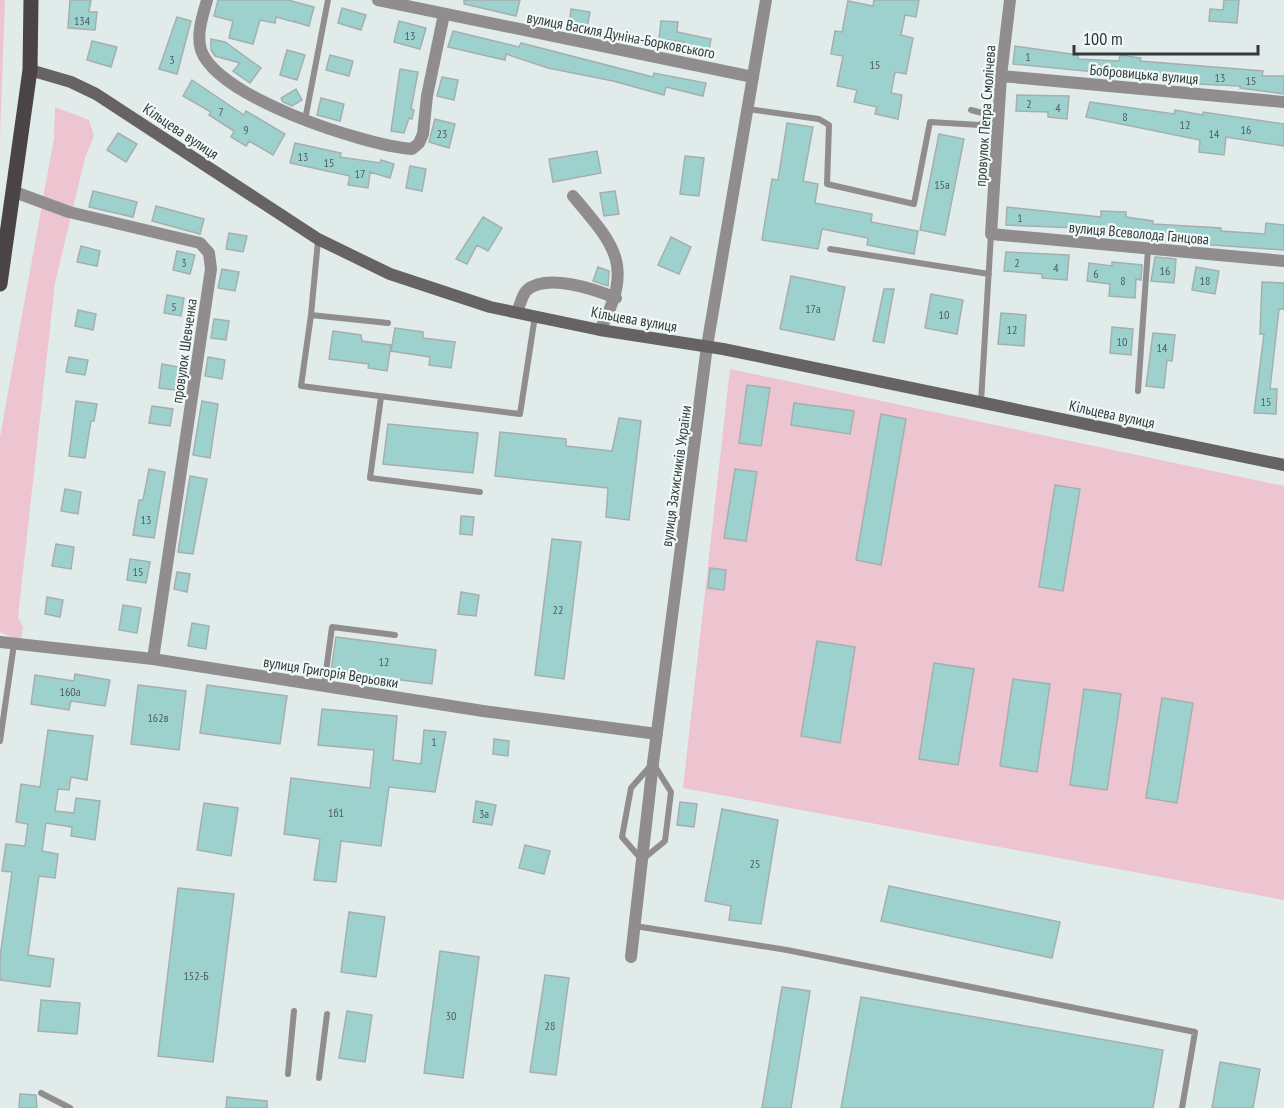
<svg xmlns="http://www.w3.org/2000/svg" width="1284" height="1108" font-family="'PT Sans Narrow',sans-serif">
  <rect width="100%" height="100%" fill="#e1ebea"/>
  <path fill="#edc5d1" d="M0 0H5L0 138Z
    M55 107 89 120 94 136 85 158 55 283 18 617 23 627 21 641 0 632V437L54 138Z
    M730 369 1284 486V900L683 788Z"/>
  <path fill="#9dd1ce" stroke="#a5afae" stroke-width="1.5" d="M70 0H91L89 12H97L95 30 68 28Z
    M218 0H288L314 7 309 26 295 22 296 20 294 22 276 17 275 23 260 20 253 44 229 38 233 21 214 16Z
    M464 0H520L516 16 464 4Z
    M874 0H919L916 17 905 15 901 35 913 38 906 74 895 72 891 93 902 95 898 119 875 114 877 107 854 102 857 90 837 86 843 56 831 54 835 31 842 32 848 1 873 6Z
    M1224 0H1239L1237 23 1209 21 1210 9 1223 10Z
    M342 8 366 15 361 30 338 23Z
    M571 9 590 12 587 28 569 25Z
    M177 17 191 21 177 74 159 69Z
    M399 21 426 28 420 49 394 42Z
    M661 21 678 22 677 32 711 39 708 54 682 48 684 42 659 39Z
    M453 31 519 47 521 43 653 77 654 73 706 83 703 96 666 87 664 95 613 81 548 68 506 54 505 60 448 47Z
    M211 39 225 42 261 68 250 83 233 71 240 63 215 56 211 50Z
    M92 41 117 47 111 67 87 60Z
    M1015 46 1078 55V59L1119 61 1120 55 1141 58 1140 61 1263 71 1262 76H1284V94L1240 88V86L1174 83 1175 80 1138 77V80L1117 77V74L1013 64Z
    M287 50 305 55 297 80 280 75Z
    M330 55 353 61 349 76 326 70Z
    M400 69 418 72 411 109 414 110 412 119 409 118 404 133 391 131Z
    M442 77 458 80 454 100 437 96Z
    M192 80 244 115 246 111 285 134 273 155 249 141 246 146 231 137 234 131 209 115 211 112 183 96Z
    M296 89 302 100 292 106 283 102 281 98Z
    M1017 95 1069 96 1067 119 1048 117V112L1016 111Z
    M321 98 344 104 340 121 317 115Z
    M1090 102 1174 114 1175 110 1203 115V112L1284 124V146L1226 137 1224 155 1199 152 1200 140 1086 117Z
    M435 119 455 124 449 148 429 142Z
    M787 123 813 127 803 181 818 184 815 203 872 214 871 222 918 231 914 254 867 245 868 238 822 229 818 249 762 240 772 179 778 180Z
    M118 133 137 144 126 162 107 150Z
    M939 134 964 139 945 235 920 230Z
    M295 143 341 153 340 157 380 163 381 160 394 164 390 178 370 172 368 188 348 185 350 176 290 163Z
    M597 151 601 173 553 182 549 159Z
    M685 156 704 158 699 196 680 194Z
    M410 166 426 169 422 191 406 188Z
    M93 191 137 202 133 217 89 207Z
    M615 191 619 214 604 216 600 193Z
    M156 206 204 219 200 234 152 221Z
    M1007 207 1101 217V211L1126 212V217L1153 221V224L1221 228V231L1265 234 1266 223 1284 225V250L1157 241 1126 235 1079 231V228L1006 225Z
    M483 217 502 228 488 251 477 245 467 264 456 259Z
    M229 233 247 236 243 252 226 249Z
    M671 237 691 247 679 274 658 265Z
    M81 246 100 251 97 266 77 262Z
    M177 251 195 255 190 274 173 270Z
    M1006 252 1069 255 1067 280 1042 278V274L1004 271Z
    M1155 257 1176 259 1174 283 1151 281Z
    M1112 262 1142 265 1141 280 1136 279 1135 298 1109 296 1110 284 1087 281 1089 263 1112 266Z
    M598 267 609 271 608 286 593 281Z
    M1196 267 1219 271 1215 294 1192 290Z
    M222 269 239 272 235 291 218 288Z
    M791 276 845 287 834 340 780 329Z
    M1262 282 1284 283V309H1279L1270 389H1277L1276 414 1254 413 1264 334H1260Z
    M884 289H894L884 343 873 341Z
    M931 294 963 300 957 334 925 328Z
    M167 295 184 298 181 316 164 313Z
    M78 310 96 314 93 330 75 326Z
    M1001 313 1026 315 1024 346 998 344Z
    M214 319 229 321 226 340 211 338Z
    M1112 327 1133 329 1131 355 1110 353Z
    M395 328 423 332V338L455 342 451 368 429 365 430 357 391 351Z
    M333 331 361 335 362 341 391 345 387 371 368 368 369 364 329 359Z
    M1153 333 1175 335 1172 361 1167 360 1164 388 1146 386Z
    M69 357 88 360 85 375 66 372Z
    M208 357 225 360 222 379 205 376Z
    M162 364 179 367 175 390 159 388Z
    M747 385 770 388 761 446 739 443Z
    M76 401 97 404 94 421H91L85 458 69 456Z
    M202 401 218 404 210 458 193 455Z
    M794 403 854 411 850 434 791 425Z
    M152 406 173 409 170 426 149 423Z
    M881 414 906 419 881 565 856 560Z
    M619 418 641 421 629 520 606 517 608 488 495 476 500 432 566 439V446L612 451Z
    M388 424 478 433 473 473 383 464Z
    M149 469 165 472 154 538 133 535 139 500H143Z
    M735 469 757 472 746 541 724 538Z
    M190 476 207 479 193 554 178 552Z
    M1055 485 1080 489 1063 591 1039 587Z
    M65 489 81 492 78 514 61 511Z
    M461 516 474 517 472 535 460 534Z
    M552 539 581 542 564 679 535 675Z
    M56 544 74 547 71 569 52 566Z
    M130 559 150 562 146 583 127 580Z
    M710 568 726 570 724 590 708 588Z
    M177 572 190 574 187 592 174 589Z
    M461 592 479 595 476 616 458 614Z
    M47 597 63 600 60 617 45 614Z
    M123 605 141 608 137 633 119 630Z
    M192 623 209 626 206 649 188 646Z
    M336 637 436 650 432 684 331 671Z
    M817 641 855 647 840 743 801 736Z
    M934 663 974 669 958 765 919 759Z
    M75 674 110 680 105 706 71 701 69 710 31 704 35 675 74 681Z
    M1013 679 1050 684 1037 772 1000 766Z
    M138 685 186 691 179 750 131 744Z
    M207 685 287 696 280 744 200 733Z
    M1084 689 1121 694 1107 790 1070 785Z
    M1162 698 1193 703 1177 803 1146 798Z
    M322 709 397 716 393 760 421 764 424 730 446 732 435 792 389 787 381 846 341 841 336 882 314 880 320 839 284 834 291 778 370 788 374 750 318 745Z
    M48 730 93 736 87 780 71 777 69 790 58 789 55 811 74 813 76 798 100 801 95 840 71 836 72 827 46 823 42 851 58 854 55 878 39 876 28 955 54 959 50 987 0 980V957L12 872 2 871 6 844 25 846 28 824 16 822 21 784 40 787Z
    M494 739 509 741 508 756 493 754Z
    M476 801 496 805 492 825 473 822Z
    M680 802 697 804 694 827 677 825Z
    M204 803 238 808 231 856 197 850Z
    M722 809 778 820 761 924 729 920 731 906 705 901Z
    M525 845 550 851 544 874 519 868Z
    M889 886 1060 922 1052 958 881 921Z
    M178 888 234 894 213 1062 158 1056Z
    M349 912 385 917 376 977 341 972Z
    M440 951 479 957 463 1078 424 1073Z
    M545 975 569 978 556 1075 530 1072Z
    M782 987 810 991 791 1108H762Z
    M861 997 1163 1050 1153 1108H841Z
    M41 1000 80 1003 77 1034 38 1031Z
    M347 1011 372 1015 365 1062 339 1058Z
    M1220 1062 1260 1069 1253 1108H1212Z
    M20 1094 36 1095 37 1108H19Z
    M227 1097 267 1101V1108H226Z"/>
  <g fill="none" stroke-linecap="round" stroke-linejoin="round">
    <path stroke="#918d8e" stroke-width="6" d="M748 109 819 119 829 125 827 184 914 204 930 122 980 125 988 115
      M971 110 990 115
      M305 120 328 0
      M318 240 311 315 388 323
      M830 249 989 274
      M311 315 301 386 520 414 535 316
      M1138 391 1148 249
      M381 397 370 478 480 492
      M981 402 991 234
      M324 686 332 627 395 635
      M0 741 14 644
      M653 763 671 792 665 841 642 860 622 837 631 788Z
      M635 926 787 950 1195 1032 1182 1108
      M288 1074 294 1011
      M319 1078 327 1014
      M41 1093 70 1108"/>
    <path stroke="#918d8e" stroke-width="12" d="M207 0C203 15 196 34 201 50 218 98 364 145 412 149L419 143 423 134 427 96 444 14
      M378 0 753 77
      M1010 0 1001 76 991 234 1284 261
      M1001 76 1284 102
      M12 191 69 212 200 243 209 253 211 269 153 659
      M573 196C616 247 634 265 600 330
      M517 312C520 305 522 295 527 290 547 273 594 289 616 298
      M0 642 153 659 483 711 657 734
      M631 957 653 763"/>
    <path stroke="#918d8e" stroke-width="12" d="M653 763 707 346 766 0"/>
    <path stroke="#676263" stroke-width="12" d="M30 70 71 82 96 94 318 239 390 274 490 307 600 330 723 349 1284 465"/>
    <path stroke="#4a4445" stroke-width="15" d="M0 284 30 70 31 0"/>
  </g>
  <g text-anchor="middle" dominant-baseline="central" stroke-width="4.5" stroke-linejoin="round" paint-order="stroke">
    <g font-size="12" fill="#4e5e5e">
      <text x="82" y="20">134</text>
      <text x="410" y="35">13</text>
      <text x="1028" y="56">1</text>
      <text x="172" y="59">3</text>
      <text x="875" y="64">15</text>
      <text x="1220" y="77">13</text>
      <text x="1251" y="80">15</text>
      <text x="1029" y="103">2</text>
      <text x="1058" y="107">4</text>
      <text x="221" y="111">7</text>
      <text x="1125" y="116">8</text>
      <text x="1185" y="124">12</text>
      <text x="246" y="129">9</text>
      <text x="1246" y="129">16</text>
      <text x="442" y="133">23</text>
      <text x="1214" y="133">14</text>
      <text x="303" y="156">13</text>
      <text x="329" y="162">15</text>
      <text x="360" y="173">17</text>
      <text x="942" y="184">15а</text>
      <text x="1020" y="217">1</text>
      <text x="184" y="262">3</text>
      <text x="1017" y="262">2</text>
      <text x="1056" y="267">4</text>
      <text x="1165" y="270">16</text>
      <text x="1096" y="273">6</text>
      <text x="1123" y="280">8</text>
      <text x="1205" y="280">18</text>
      <text x="174" y="306">5</text>
      <text x="813" y="308">17а</text>
      <text x="944" y="314">10</text>
      <text x="1012" y="329">12</text>
      <text x="1122" y="341">10</text>
      <text x="1162" y="347">14</text>
      <text x="1266" y="401">15</text>
      <text x="146" y="519">13</text>
      <text x="138" y="571">15</text>
      <text x="558" y="609">22</text>
      <text x="384" y="661">12</text>
      <text x="70" y="691">160а</text>
      <text x="158" y="717">162в</text>
      <text x="434" y="741">1</text>
      <text x="336" y="812">1б1</text>
      <text x="484" y="813">3а</text>
      <text x="755" y="863">25</text>
      <text x="196" y="975">152-Б</text>
      <text x="451" y="1015">30</text>
      <text x="550" y="1025">28</text>
    </g>
    <g font-size="15" fill="#343838" stroke="#eef9f8">
      <text transform="translate(621 35) rotate(11)">вулиця Василя Дуніна-Борковського</text>
      <text transform="translate(1144 74) rotate(5)">Бобровицька вулиця</text>
      <text transform="translate(985 116) rotate(-86)">провулок Петра Смолічева</text>
      <text transform="translate(181 131) rotate(34)">Кільцева вулиця</text>
      <text transform="translate(1139 233) rotate(5)">вулиця Всеволода Ганцова</text>
      <text transform="translate(634 319) rotate(10)">Кільцева вулиця</text>
      <text transform="translate(184 351) rotate(-82)">провулок Шевченка</text>
      <text transform="translate(1112 414) rotate(12)">Кільцева вулиця</text>
      <text transform="translate(676 476) rotate(-82)">вулиця Захисників України</text>
      <text transform="translate(331 672) rotate(9)">вулиця Григорія Верьовки</text>
    </g>
  </g>
  <path d="M1074 45v9h184v-9" fill="none" stroke="#343838" stroke-width="3"/>
  <text x="1083" y="45" font-size="18" fill="#343838" stroke="#eef9f8" stroke-width="4.5" paint-order="stroke">100 m</text>
</svg>
